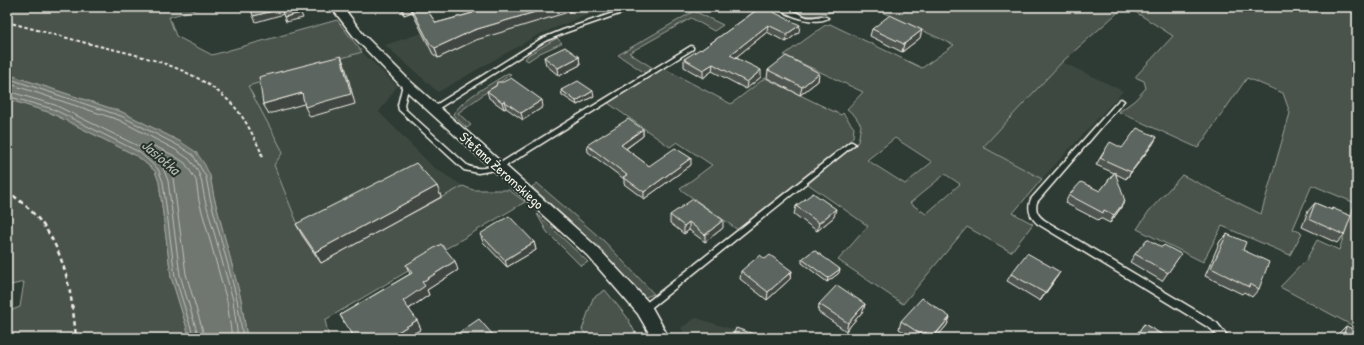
<svg xmlns="http://www.w3.org/2000/svg" width="1364" height="345" font-family="'Patrick Hand',sans-serif">
  <rect width="100%" height="100%" fill="#2e3b34"/>
  <filter id="ink" filterUnits="userSpaceOnUse"><feTurbulence type="fractalNoise" baseFrequency=".025" numOctaves="2"/><feDisplacementMap in="SourceGraphic" scale="8" xChannelSelector="R" yChannelSelector="G"/><feConvolveMatrix kernelMatrix="1 2 1 2 8 2 1 2 1" color-interpolation-filters="sRGB"/></filter>
  <g filter="url(#ink)">
    <path fill="#3c4841" d="M502 7H600L602 10 576 19 538 35 438 92 385 45Z
      M362 52 397 86 379 112 433 167 463 186 441 197 302 235 274 164 248 86Z
      M1062 62 1123 91 1042 179 983 147Z
      M696 318 760 338H687L681 328Z"/>
    <path fill="#48524c" stroke="#9ea29a" fill-rule="evenodd" d="M7 7H204L169 17 176 36 212 55 337 20 362 52 248 86 283 152 274 165 302 235 321 262 463 186 473 190H509L525 202 325 320 329 338H247L241 299 214 197 210 176 181 142 122 112 7 74Z
      M785 7H854L814 16 804 15Z
      M871 7H1124L1062 62 983 147 1042 179 1013 213 1033 224 1011 252 967 227 903 304 838 260 868 226 808 184 858 142 861 125 855 116 847 109 863 92 784 55 824 26 830 24 922 68 954 45ZM895 138 932 162 905 184 867 160ZM945 174 960 184 926 214 910 203Z
      M1128 7H1357V328L1280 287 1306 260 1317 240 1339 250 1355 203 1312 185 1293 229 1302 233 1290 255 1222 226 1203 262 1137 229 1149 211 1182 175 1261 214 1290 113 1283 93 1247 78 1198 148 1119 112 1135 100 1146 88 1144 81 1135 77 1173 36Z
      M694 11 723 25 714 31 691 18 629 53 653 68 645 73 618 55Z
      M557 38 562 43 540 53 528 61 525 59 528 55Z
      M663 68 731 104 765 78 841 115 843 113 854 128 853 137 847 144 738 230 680 189 712 165 677 142 670 147 608 103Z
      M508 73 511 74 458 113 471 125 467 128 454 116 453 114C466 96 490 85 508 73Z
      M7 99 51 113 137 156 155 171 159 182 171 277 190 338H7V312L20 307 24 282 7 286Z
      M537 183 604 241 654 294 643 298 596 245 532 187Z
      M537 214 588 262 581 266 547 232Z
      M605 290 627 317 638 338H590L582 330 593 298Z"/>
    <path fill="#6f7770" stroke="#a4a8a0" d="M7 74 122 112 181 142 196 152 205 165 210 176 214 197 241 299 247 338H190L171 277 159 182 155 171 137 156 51 113 7 99Z"/>
    <g fill="none" stroke-linecap="round" stroke-linejoin="round">
      <path stroke="#bfc0b8" stroke-width="1" d="M7 78 121 116 179 146 193 155 206 177 210 198 237 299 243 338
        M7 83 119 120 176 150 189 159 197 169 201 179 205 200 233 300 238 338
        M7 91 55 105 142 148 162 165 168 181 180 275 199 338
        M7 96 53 109 139 152 158 169 163 182 175 276 194 338
        M205 338 186 274 173 178 168 163 151 148 152 145 173 155 185 163 196 180 199 201 227 301 232 338"/>
      <g stroke="#f4f1e8" stroke-width="3">
        <path id="lane" d="M631 7H639L567 32 545 41 436 110H434L431 108 541 39 563 30Z
          M776 7C788 7 796 13 806 17 813 19 822 14 828 18 815 26 787 15 776 7Z
          M691 46 693 47V49L501 169 478 173 464 170 399 110 398 105 403 84 404 83H408L409 84 404 105 405 109 468 166C478 170 487 168 497 165Z
          M1121 99 1124 101 1123 102 1037 202C1035 210 1037 215 1044 220L1217 323 1229 338H1220L1211 329 1038 224C1030 217 1027 209 1031 199L1119 100Z
          M850 142H852L855 144 647 311 644 312 641 311 640 309 641 307Z"/>
      </g>
      <g stroke="#f4f1e8" stroke-width="3">
        <path id="street" d="M331 7H343L363 34 410 81 598 248 650 304 669 338H652L638 314 588 256 402 87 355 38Z"/>
      </g>
      <path stroke="#f4f1e8" stroke-width="2" stroke-dasharray="3.5 2.5" stroke-linecap="butt" d="M7 22C33 29 60 36 86 43 136 55 189 64 228 100 244 115 253 135 262 154"/>
      <path stroke="#f4f1e8" stroke-width="2.5" stroke-dasharray="4.5 3.5" stroke-linecap="butt" d="M261 153 264 159
        M7 191C16 198 25 204 33 213 65 246 72 294 76 338"/>
      <use href="#lane" fill="#26332d" fill-rule="evenodd"/>
      <use href="#street" fill="#26332d" fill-rule="evenodd"/>
    </g>
    <path fill="#4f5751" stroke="#f4f1e8" d="M398 7H425L436 23 472 13 471 10 480 7 476 40 438 58 433 54 412 12 404 15Z
      M761 7 799 32 786 42 767 32 736 57 761 77 746 89 712 71 703 78 684 67V59L701 50Z
      M872 29 920 38 902 52 870 36Z
      M544 57H579L580 65 559 76 546 65Z
      M768 70 819 73 818 81 800 95 767 78Z
      M561 90 594 96 577 105 562 95Z
      M487 91 543 107 523 120 506 108 504 109 489 98Z
      M643 129V136L626 149 649 166 691 165 644 199 624 184V179L588 152 587 145Z
      M1153 144 1126 179 1116 174 1120 209 1110 223 1100 218 1098 220 1065 203 1069 195 1100 191 1114 173 1096 165 1100 158 1122 148Z
      M437 186 441 197 321 263 302 235 296 224Z
      M1315 203 1331 210 1332 208 1344 235 1337 243 1302 227 1308 211Z
      M796 206 834 217 817 231 794 214Z
      M670 215 723 228 705 242 689 230 684 234 670 223Z
      M480 234 534 242 536 250 507 267 483 242Z
      M1227 234 1243 250 1259 289 1252 297 1244 292 1242 294 1205 276 1220 241Z
      M1162 247 1181 254 1162 281 1130 262 1135 254Z
      M802 259 839 273 827 282 802 263Z
      M406 265 458 270 427 290 429 295 409 309 421 329 407 338H354L345 324 340 315 410 274Z
      M741 271H792L790 279 767 300 740 279Z
      M1011 274 1055 280 1040 301 1007 281Z
      M819 304H865L863 311 846 331 818 312Z
      M950 317 947 325 936 338H912L899 329 901 321Z
      M1144 324 1168 338H1134L1138 332Z
      M1346 326 1357 338H1337L1338 334Z"/>
    <path fill="#404742" stroke="#f4f1e8" d="M402 7H410L412 12 404 15Z
      M552 7H585L476 40 438 58 435 48 474 30Z
      M281 9 284 14 256 22 253 16Z
      M301 13 303 18 286 22 284 17Z
      M768 25 767 32 730 62V55Z
      M800 25 799 32 786 42 787 34Z
      M922 30 920 38 902 52 904 44Z
      M341 56 345 66 355 104 310 117 305 107Z
      M579 57 580 65 559 76 558 68Z
      M713 64 712 71 703 78V70Z
      M761 70V77L746 89 747 82Z
      M819 73 818 81 800 95 802 87Z
      M593 91 594 96 577 105 576 101Z
      M302 93 307 103 269 114 263 104Z
      M542 100 543 107 523 120 521 113Z
      M504 101 506 108 504 109 502 102Z
      M643 129V136L621 152V145Z
      M1157 137 1153 144 1126 179 1131 172Z
      M691 158V165L644 199V192Z
      M437 186 441 197 321 263 315 252Z
      M1125 201 1120 209 1110 223 1114 215Z
      M836 209 834 217 817 231 819 223Z
      M723 220V228L705 242V235Z
      M689 222V230L684 234V226Z
      M534 242 536 250 507 267 505 260Z
      M455 261 458 270 427 290 429 295 407 310 403 301 422 282Z
      M840 269 839 273 827 282 828 278Z
      M792 271 790 279 767 300 768 292Z
      M1060 272 1055 280 1040 301 1045 293Z
      M865 304 863 311 846 331 848 323Z
      M950 317 947 325 936 338H933Z
      M417 320 421 329 407 338H401L398 332Z
      M925 332 922 338H921L922 335Z"/>
    <path fill="#5c655e" stroke="#f4f1e8" d="M250 7H298L301 13 284 17 281 9 253 16Z
      M411 7H425L436 23 473 13 471 10 480 7H552L474 30 435 48 430 44Z
      M761 7H763L800 25 787 34 768 25 730 55 761 70 747 82 713 64 703 70 684 59 700 49 701 50Z
      M890 15 922 30 904 44 872 29Z
      M565 47 579 57 558 68 544 57Z
      M341 56 351 94 305 107 302 93 263 104 259 77Z
      M786 56 819 73 802 87 768 70Z
      M511 78 542 100 521 113 504 101 502 102 487 91 496 86 497 82H503Z
      M578 81 593 91 576 101 561 90Z
      M628 119 643 129 621 145 649 166 675 148 691 158 644 192 623 177 627 175 587 145Z
      M1137 128 1157 137 1131 172 1100 158 1110 142 1122 148Z
      M416 163 437 186 315 252 296 224Z
      M1115 172 1125 201 1114 215 1104 210 1103 213 1069 195 1081 182 1100 191Z
      M813 193 836 209 819 223 796 206Z
      M693 199 723 220 705 235 689 222 684 226 670 215Z
      M1315 203 1332 210V208L1351 216 1344 235 1309 219Z
      M509 216 534 242 505 260 480 234Z
      M1227 234 1246 242 1243 250 1269 262 1259 289 1250 284 1249 287 1211 268Z
      M1147 239 1162 247 1164 245 1181 254 1168 273 1135 254Z
      M441 244 455 261 422 282 425 286 403 301 417 320 398 332 402 338H355L340 315 412 273 406 265Z
      M814 250 840 269 828 278 802 259Z
      M1027 253 1060 272 1045 293 1011 274Z
      M760 255 765 259 770 255 792 271 768 292 741 271Z
      M837 285 865 304 848 323 819 304Z
      M922 298 950 317 933 337 925 332 922 335 901 321Z
      M479 319 493 335 489 338H451Z
      M1144 324 1168 338H1136Z
      M1346 326 1357 331V338H1343Z
      M736 328 765 338H732Z
      M547 334 551 338H541Z"/>
  </g>
  <g text-anchor="middle" dominant-baseline="central" stroke-width="4" stroke-linejoin="round" paint-order="stroke">
    <g font-size="14" fill="#f4f1e8" stroke="#26332d">
      <text transform="translate(502 170) rotate(42)">Stefana Żeromskiego</text>
    </g>
    <g font-size="15" font-style="italic" fill="#b8bab2" stroke="#26332d">
      <text transform="translate(161 157) rotate(41)">Jasiołka</text>
    </g>
  </g>
  <rect width="1364" height="345" fill="none" stroke="#26332d" stroke-width="24"/>
  <rect x="12" y="12" width="1340" height="321" fill="none" stroke="#f4f1e8" stroke-width="1.5" filter="url(#ink)"/>
</svg>
